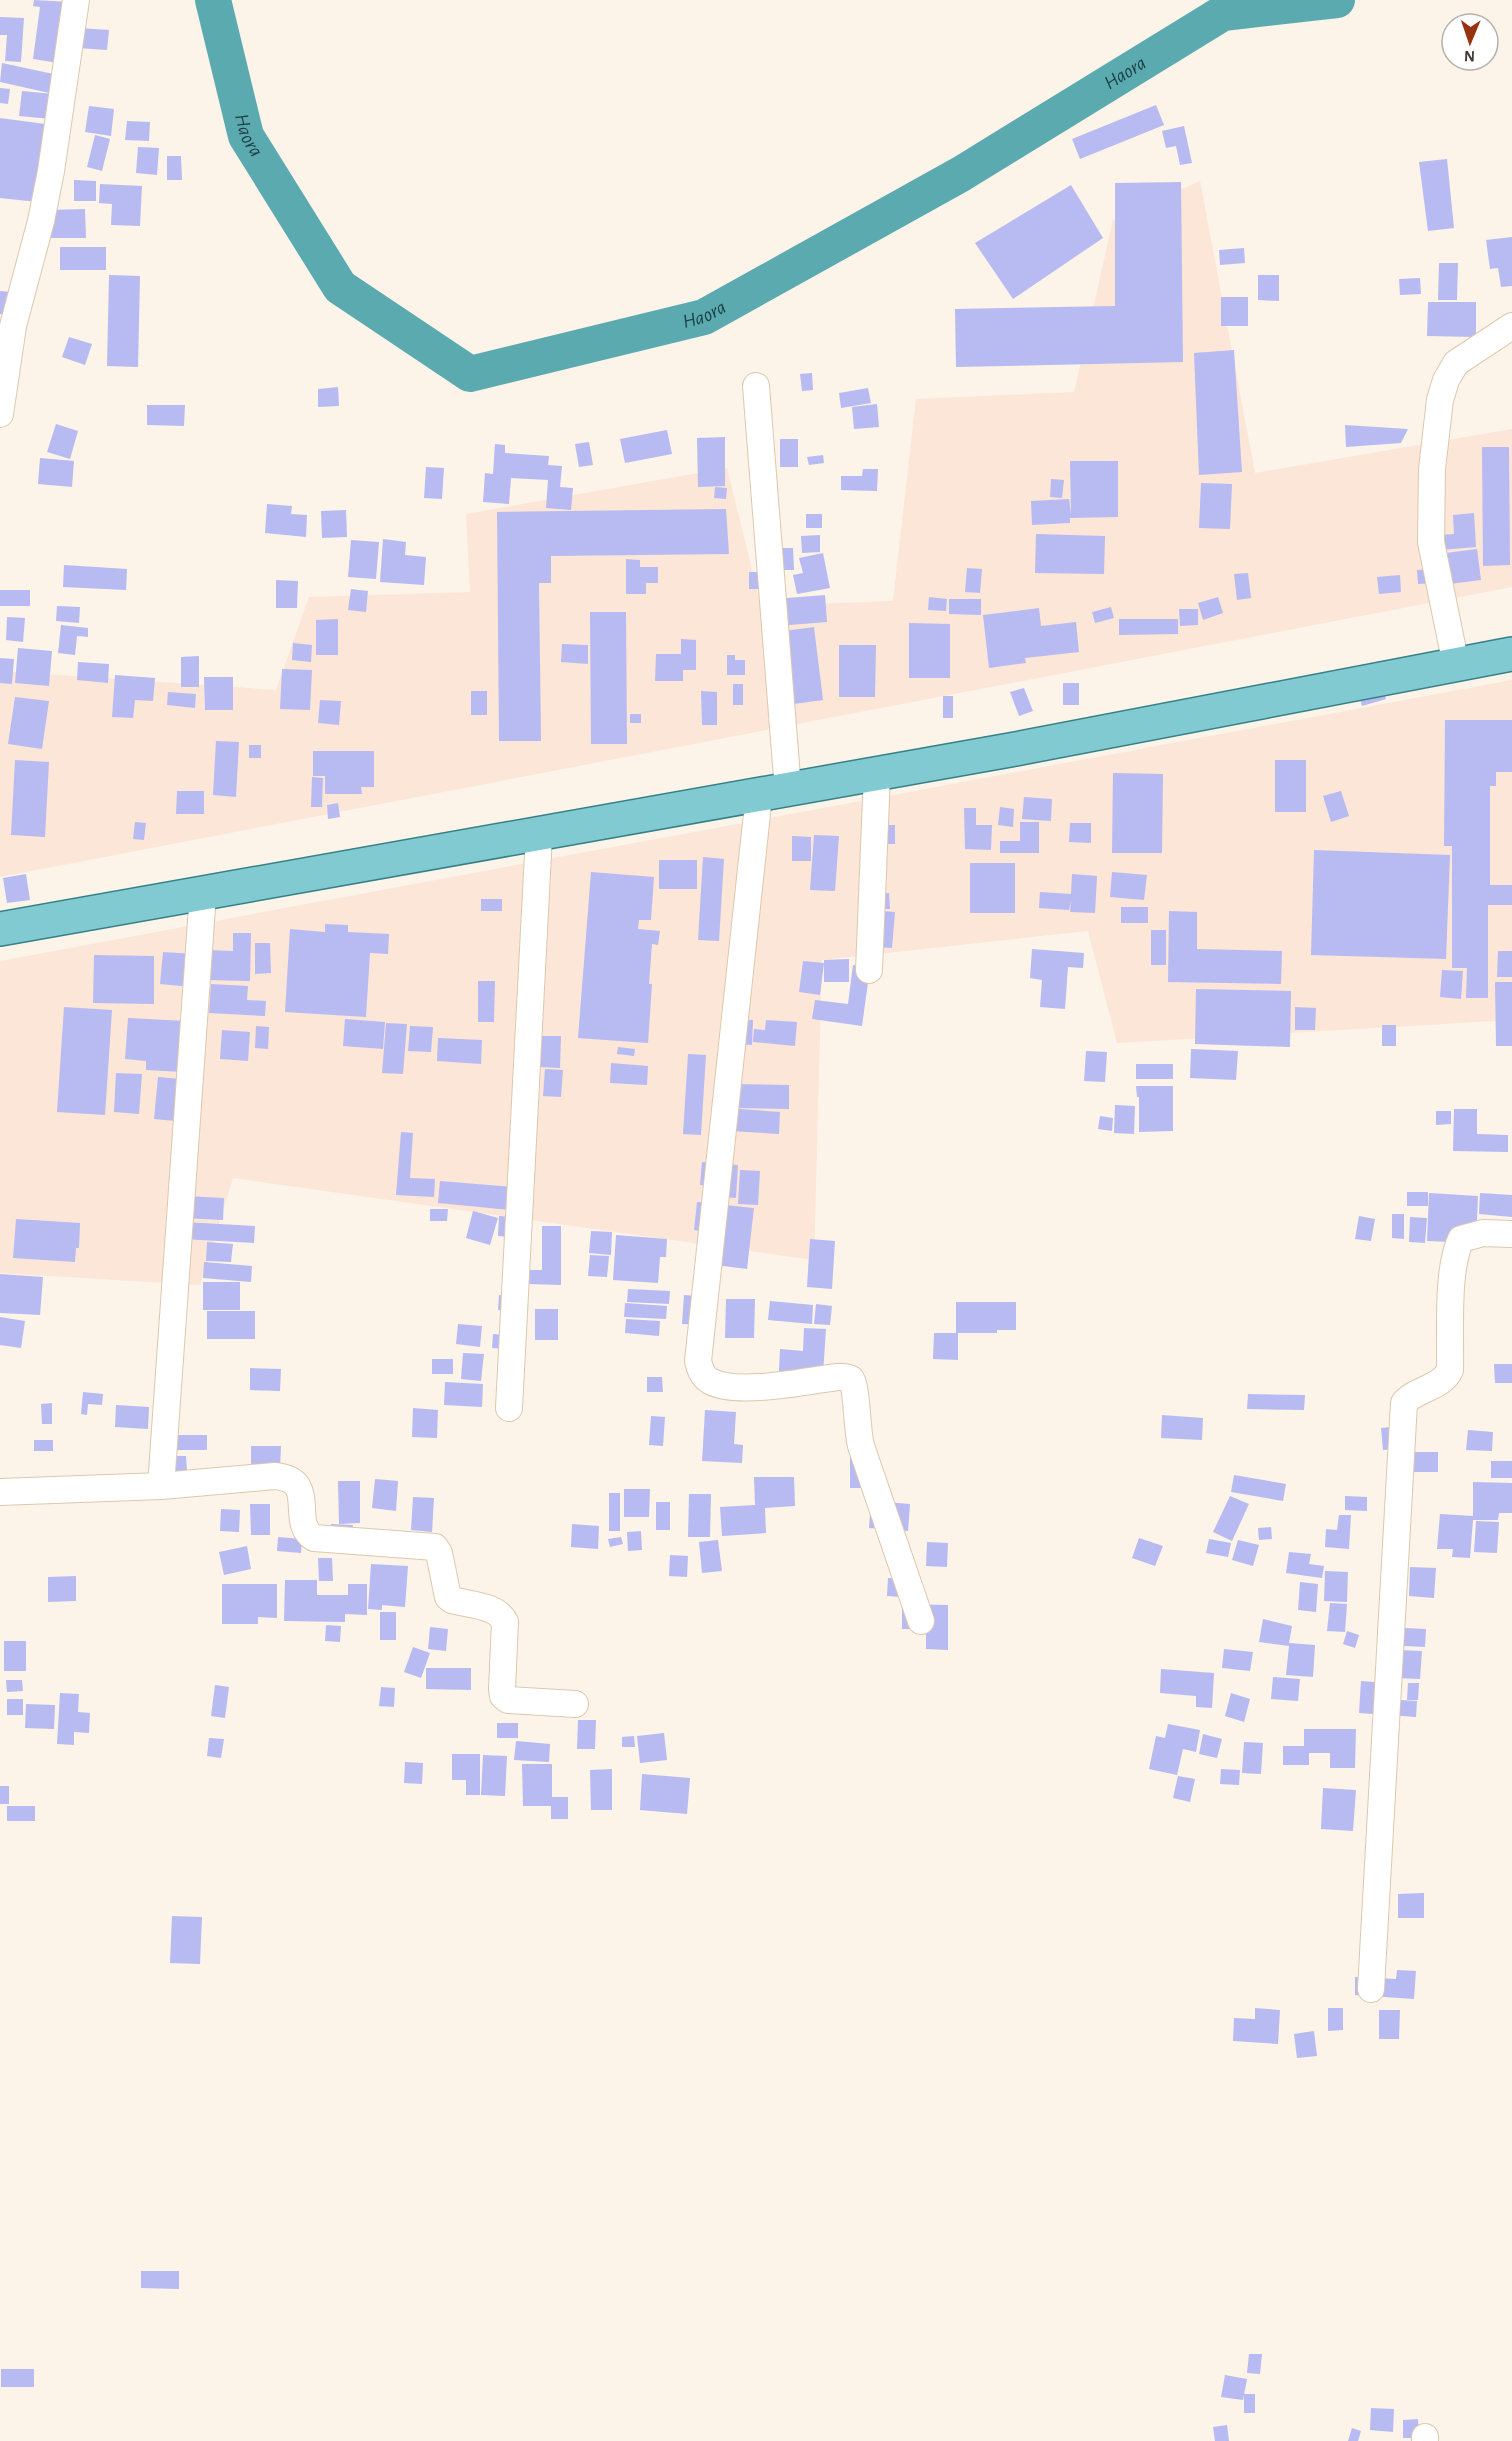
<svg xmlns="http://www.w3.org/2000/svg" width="1512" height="2441" font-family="'Alegreya Sans',sans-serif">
  <rect width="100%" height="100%" fill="#fcf3e9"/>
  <path fill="#fbe6d8" d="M1200 181 1255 473 1512 429V587L0 877V671L276 690 309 597 470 592 466 514 727 468 761 606 893 601 916 399 1074 392 1113 220Z
    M1512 680V1020L1117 1043 1088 931 822 960 814 1260 233 1178 200 1285 0 1273V961Z"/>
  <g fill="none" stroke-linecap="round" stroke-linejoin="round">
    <path stroke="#5baab0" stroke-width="36" id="s1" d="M213 0 246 136 340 287 470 374 704 317 961 174 1223 13 1337 0"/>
  </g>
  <path fill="#b8baf2" d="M34 0 70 2 59 63 33 59 40 7 33 6Z
    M0 17 24 18 21 62 5 61 7 35H0Z
    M79 28 109 30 107 50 78 48Z
    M2 63 58 75 54 94 0 82Z
    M0 88 10 89 8 104 0 103Z
    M22 91 54 94 51 119 19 116Z
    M1156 105 1164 125 1080 159 1072 139Z
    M89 106 114 109 111 136 85 132Z
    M0 118 45 124 37 202 0 198Z
    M127 121 150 122 149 141 125 140Z
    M1184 126 1192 163 1180 165 1176 146 1166 148 1162 131Z
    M95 135 110 139 102 171 87 167Z
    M138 147 159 148 157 175 136 173Z
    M167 156H181L182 180H167Z
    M1447 159 1454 228 1428 231 1419 162Z
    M74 180 96 181V201H74Z
    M1181 182 1183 362 956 367 955 309 1115 306V183Z
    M100 184 142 186 140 226 111 225 112 204 99 203Z
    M1071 185 1103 238 1013 299 975 243Z
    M85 209 86 238H50L49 210Z
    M1512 237V286L1501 287 1498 268 1490 269 1486 240Z
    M60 247H106V270H60Z
    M1244 248 1245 263 1220 265 1219 250Z
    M1439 263H1458L1457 300H1438Z
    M109 275 140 276 138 367 107 366Z
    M1258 275H1279V301L1258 300Z
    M1420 278 1421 294 1400 295 1399 279Z
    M0 291 11 292 8 315 0 314Z
    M1221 297H1248V326H1221Z
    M1428 302H1476V337L1427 336Z
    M69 337 92 344 85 365 62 357Z
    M1234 350 1242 472 1199 475 1194 353Z
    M812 373 813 390 802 391 800 374Z
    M338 387 339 406 318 407V389Z
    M868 388 871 403 841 408 839 393Z
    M877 404 879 427 854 429 852 407Z
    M147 405H185L184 426 147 425Z
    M56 424 78 431 70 459 47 452Z
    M1345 425 1408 429 1401 443 1346 447Z
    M667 430 672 454 625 463 620 439Z
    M725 437V486L698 487 697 438Z
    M780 439H798V467H780Z
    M589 442 593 465 579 467 575 444Z
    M495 444 505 445V453L549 456 548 465 562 466 560 487 573 488 571 510 546 508 548 480 511 478 509 504 483 502 485 473 493 474Z
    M1482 447H1509L1510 565 1483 566Z
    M823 455 824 463 809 465 807 457Z
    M40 458 74 461 72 487 38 484Z
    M1070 461H1118V517L1070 518V523L1032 525 1031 501 1069 499 1071 514Z
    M426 467 444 468 442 499 424 498Z
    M863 469H878L877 491 841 490V476H862Z
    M1051 479 1064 480 1062 498 1050 497Z
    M1201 483 1232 484 1230 529 1199 528Z
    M715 487 727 488 726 499 714 498Z
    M267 504 292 506 291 514 307 515 306 537 265 533Z
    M726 509 729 554 551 556V583H539L541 741H499L497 512Z
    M346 510 347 537 322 538 321 511Z
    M1474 513 1476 547 1441 550 1440 535 1454 534 1453 515Z
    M806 514H822V528H806Z
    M1036 534 1105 536 1104 574 1035 573Z
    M820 535V552L802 553 801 536Z
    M383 539 406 542 405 555 426 557 424 585 380 582Z
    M351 540 379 542 376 579 348 577Z
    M775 548H793L794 570H775Z
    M1477 549 1481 580 1442 585 1438 554Z
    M823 553 830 588 797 594 793 575 803 573 799 558Z
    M626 559 640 560V567H658V583H646V594H626Z
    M64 565 127 569 126 590 63 587Z
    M967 568 982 569 980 593 965 592Z
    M1432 569 1433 583 1418 584 1417 570Z
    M749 572H774V589H749Z
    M1248 573 1251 598 1237 600 1234 574Z
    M1400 575 1401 592 1379 594 1377 577Z
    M276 580 298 581 297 608H276Z
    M351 589 368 591 366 612 348 610Z
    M0 590H30V606H0Z
    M825 595 827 622 764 627 762 600Z
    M929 597 947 599 946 611 928 610Z
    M1218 597 1223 613 1203 620 1198 603Z
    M949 599H981V615L949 614Z
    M57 606 80 607 79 623 56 621Z
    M1111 607 1114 618 1095 623 1092 612Z
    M1039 608 1041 626 1076 622 1079 652 1025 658 1026 663 989 668 983 615Z
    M1179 609H1198V625L1180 626Z
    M590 612H626L627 744H591Z
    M7 617 25 618 23 642 6 640Z
    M338 619V655H316V620Z
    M1119 619H1178V634L1119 635Z
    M909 623 950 624V678H909Z
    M61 625 88 628V637L77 636 75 655 58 653Z
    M814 627 823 700 779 706 769 633Z
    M681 639 696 640V670H683V681H655L656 654H681Z
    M293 643 312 645 311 662 292 660Z
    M562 644 588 645V664L561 662Z
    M839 645H876L875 697H839Z
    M18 648 52 651 49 686 15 683Z
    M727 655H735V660H745V675H727Z
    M199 656V687H181V657Z
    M0 658 14 659 12 684 0 683Z
    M78 662 109 664 108 683 77 680Z
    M282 669 312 670 310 710 280 709Z
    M115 675 155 678 153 701 135 700 133 718 112 717Z
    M204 677H233V710H205Z
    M1063 683H1079V705H1063Z
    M733 684H743V705H733Z
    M1024 688 1033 711 1019 716 1010 692Z
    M1383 689 1386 699 1362 706 1359 695Z
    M471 691H487V715H471Z
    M701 691 717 692V725H702Z
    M168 692 196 694 195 708 167 705Z
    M943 696H953V718H943Z
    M15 697 49 701 42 749 8 744Z
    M320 700 341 701 339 725 318 723Z
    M630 714H641V723H630Z
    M1445 720H1512V772H1496V786H1490V885H1512V905H1488V998H1466L1467 968H1452V846H1444Z
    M216 741 239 742 236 797 213 795Z
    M249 745H261V758H249Z
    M313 751H374V787H361L362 794H325V776H313Z
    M15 760 49 762 45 837 11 835Z
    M1275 760H1306V812H1275Z
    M1113 773 1163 774 1162 853H1112Z
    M312 777 323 778 322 807H311Z
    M177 791H204V814H176Z
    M1341 791 1349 816 1331 822 1323 796Z
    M1024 797 1052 799 1051 821 1022 819Z
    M338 803 340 817 328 819 327 805Z
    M1000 807 1014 809 1013 827 998 825Z
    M964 808H976V825H992L991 850 965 849Z
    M135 822 146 823 144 840 133 839Z
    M1020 822H1039V853H1000V841H1020Z
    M1070 823H1091V843L1069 842Z
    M876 825H895V844H876Z
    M814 835 839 836 835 891 810 890Z
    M792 836 811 837V861H792Z
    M1314 850 1450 855 1446 959 1311 955Z
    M703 857 724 859 719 941 698 940Z
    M659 860H697V889H659Z
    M970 863H1015V913H970Z
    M591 872 654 877 651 920H639L638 929 660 931 658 945 652 944 649 984H652L648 1043 578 1038Z
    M1112 872 1147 875 1144 900 1110 897Z
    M26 874 30 900 7 903 3 878Z
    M1072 874 1097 876 1095 913 1070 912 1071 901 1069 910 1039 908 1040 892 1071 894Z
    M889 893 890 909H873L872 894Z
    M481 899H502V911H481Z
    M1121 907H1148V923H1121Z
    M864 910 895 912 892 948 862 946Z
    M1169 911 1197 912V949L1282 951 1281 984 1168 982Z
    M325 924 348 925V932L389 934 388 954 370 953 366 1017 285 1012 290 929 325 932Z
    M1151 930H1166V965H1151Z
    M233 933H251L250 981 207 980V950L233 951Z
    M255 943H270L271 973 255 974Z
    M1032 949 1084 953 1083 968 1068 967 1065 1009 1040 1007 1042 980 1030 978Z
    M1498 951H1512V977H1497Z
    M163 952 194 954 191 987 160 984Z
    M94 955 154 956V1004L93 1003Z
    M849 959V982H824V960Z
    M803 961 824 963 820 995 799 992Z
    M853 965 870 968 862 1026 812 1019 815 1000 848 1004Z
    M1442 970 1463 971 1461 999 1440 997Z
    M478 981H495L494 1022H478Z
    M1495 982H1512V1046H1496Z
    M211 984 248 986 247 1000 266 1001 265 1016 209 1013Z
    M1196 989 1291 991 1290 1047 1195 1044Z
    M64 1007 112 1010 105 1115 57 1112Z
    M1295 1007 1316 1008 1315 1030H1295Z
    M128 1018 186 1021 183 1072 146 1070V1061L125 1059Z
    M728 1018 753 1020 752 1045 726 1043Z
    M345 1019 385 1022 383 1049 343 1046Z
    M766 1020 797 1022 795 1046 753 1042 754 1029 765 1030Z
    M386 1023 407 1024 403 1074 382 1073Z
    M1382 1025H1396V1046H1382Z
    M256 1026 269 1027 268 1049 255 1048Z
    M410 1026 433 1027 431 1052 408 1051Z
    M222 1030 250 1032 248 1061 220 1059Z
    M542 1036H561L560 1068 540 1067Z
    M438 1038 482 1040 481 1064 437 1061Z
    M618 1047 635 1049 634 1056 617 1054Z
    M1191 1049 1238 1051 1236 1080 1190 1078Z
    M1086 1051 1107 1052 1105 1082 1084 1081Z
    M688 1054 706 1055 701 1135 683 1134Z
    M611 1063 648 1066 647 1085 610 1083Z
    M1136 1064H1173V1079H1136Z
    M545 1069 563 1070 561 1097 543 1096Z
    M116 1073 142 1074 139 1114 114 1112Z
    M158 1077 180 1079 176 1121 154 1119Z
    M725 1084 789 1085V1109L727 1108 780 1112 779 1134 713 1130Z
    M1136 1086H1173V1131L1139 1132V1097H1137Z
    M1115 1105 1135 1106 1134 1134 1114 1133Z
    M1454 1109H1477V1134L1508 1135V1152L1453 1151Z
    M1436 1111H1451V1124L1436 1125Z
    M1100 1116 1113 1118 1112 1131 1098 1129Z
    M401 1132 413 1133 410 1178 435 1179 434 1197 396 1195Z
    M702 1162 738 1165 736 1198 719 1197 720 1186 700 1185Z
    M740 1170 760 1171 758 1205 738 1204Z
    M440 1181 513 1187 511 1210 438 1203Z
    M1407 1192H1428V1206H1407Z
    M1429 1193 1478 1196 1476 1243 1427 1241Z
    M1480 1193 1512 1195V1217L1479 1214Z
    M185 1196 224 1198 223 1220 183 1218Z
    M697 1202 754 1208 747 1269 715 1265 701 1231 694 1230Z
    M430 1209H448L447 1221H430Z
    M473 1211 498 1218 490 1245 466 1238Z
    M1392 1214H1404V1239L1392 1238Z
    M499 1216 525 1218 524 1238 498 1236Z
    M1359 1216 1375 1219 1371 1241 1355 1239Z
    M1410 1217 1427 1218 1425 1243 1409 1242Z
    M16 1219 80 1223 79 1248H76L75 1262 13 1258Z
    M184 1222 255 1226 254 1243 183 1239Z
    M542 1226H561V1285L527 1284V1270H542Z
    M591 1231 612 1232 611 1255 589 1253Z
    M616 1235 667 1239 666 1257H660L658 1283 613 1280Z
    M810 1239 835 1241 832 1289 807 1287Z
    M207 1242 233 1244 231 1262 206 1261Z
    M590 1255 609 1256 607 1277 588 1276Z
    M204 1262 252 1266 251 1282 203 1278Z
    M0 1274 43 1277 40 1315 0 1313Z
    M203 1282H240V1310H203Z
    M628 1289 670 1291 669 1304 627 1302Z
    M499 1295 514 1297 513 1311 498 1310Z
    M684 1295 709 1297 707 1325 682 1324Z
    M726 1299H755L754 1338H725Z
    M770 1301 813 1305 812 1324 768 1320Z
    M956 1302H1016V1330H997V1333H958V1360L933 1359 934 1333H956Z
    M625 1303 667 1306 666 1319 624 1317Z
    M816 1304 832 1306 830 1325 814 1324Z
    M535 1309H558V1340H535Z
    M207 1311H255V1339H207Z
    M0 1317 25 1321 21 1348 0 1345Z
    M626 1319 660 1321 659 1336 625 1333Z
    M458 1324 482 1326 480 1347 456 1344Z
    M804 1328 826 1329 823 1374 779 1371 780 1349 803 1351Z
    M493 1334 519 1336 518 1350 492 1348Z
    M463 1353 484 1354 481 1381 461 1379Z
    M432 1359H453V1374H432Z
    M1494 1364H1512V1383H1495Z
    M250 1368 281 1369 280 1391 250 1390Z
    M647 1377H662L663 1392H647Z
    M445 1382 483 1384 482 1407 444 1405Z
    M83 1392 103 1394 102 1405 88 1404 87 1415 81 1414Z
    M1248 1394 1305 1395 1304 1410 1247 1409Z
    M52 1403V1424H42L41 1404Z
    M116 1405 149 1407 148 1429 115 1427Z
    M413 1408 438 1410 437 1438 412 1437Z
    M705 1410 736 1412 734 1444 743 1445 742 1463 702 1461Z
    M1162 1415 1203 1418 1202 1440 1161 1438Z
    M651 1416 665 1417 663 1446 649 1445Z
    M1401 1426 1403 1448 1383 1450 1381 1428Z
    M1468 1430 1493 1432 1492 1451 1466 1450Z
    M173 1435H207V1450H173Z
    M34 1440H53V1451H34Z
    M251 1446H281L280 1468H251Z
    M850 1451 877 1452V1488H850Z
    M1394 1452H1438V1472H1394Z
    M171 1456H186L187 1471H171Z
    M1491 1461H1512V1478H1491Z
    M1234 1475 1286 1484 1283 1501 1231 1492Z
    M754 1477H794L795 1506 765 1508 766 1533 722 1536 720 1507 755 1505Z
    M375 1479 398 1481 396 1511 372 1508Z
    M338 1481H360V1523L339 1524Z
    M1473 1482 1512 1483V1513H1499L1498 1520H1473L1470 1558 1452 1557 1453 1549H1437L1440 1514 1473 1516Z
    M624 1489H650L649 1517H624Z
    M609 1493H620V1531H609Z
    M689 1494H711L710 1537H688Z
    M1230 1496 1249 1504 1232 1541 1213 1532Z
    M1345 1496 1367 1497V1511L1345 1510Z
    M413 1497 434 1498 432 1532 411 1530Z
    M656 1502H670V1530H656Z
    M885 1502 910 1504 908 1531 869 1528 870 1514 884 1515Z
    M250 1504H270V1535H251Z
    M221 1509 240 1510 239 1532 220 1531Z
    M1339 1515H1351L1349 1549 1325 1547 1326 1529 1337 1530Z
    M1476 1521 1499 1522 1497 1553 1474 1552Z
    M331 1524 353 1525 352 1537 330 1536Z
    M572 1524 599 1526 598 1549 571 1547Z
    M1271 1527 1272 1539 1259 1540 1258 1528Z
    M641 1531 642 1550 628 1551 627 1532Z
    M278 1537 302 1539 301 1553 277 1551Z
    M621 1537 623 1544 610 1547 608 1539Z
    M1139 1538 1163 1546 1155 1566 1132 1558Z
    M1209 1539 1231 1543 1228 1557 1206 1553Z
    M718 1540 722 1571 702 1573 699 1542Z
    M1238 1540 1259 1545 1253 1566 1232 1560Z
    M927 1542 948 1543 947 1567 926 1566Z
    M247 1546 251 1569 224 1575 219 1552Z
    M1289 1552 1311 1554 1309 1564 1324 1566 1322 1578 1286 1573Z
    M670 1555 688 1556 687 1577 669 1576Z
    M318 1558H332L333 1581H319Z
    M371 1564 408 1566 405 1607 382 1605V1610L368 1609Z
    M1410 1567 1436 1568 1434 1598 1409 1596Z
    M1325 1571 1348 1572 1347 1602 1324 1601Z
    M76 1576V1601L48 1602V1577Z
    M888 1578 918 1580 916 1598 887 1596Z
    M285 1580H317V1595H348V1584H367V1615L345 1614V1622L284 1621Z
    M1300 1582 1318 1584 1316 1612 1298 1610Z
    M222 1584H277V1618L258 1617V1624H222Z
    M1330 1603 1347 1604 1345 1632 1327 1631Z
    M902 1604 948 1605V1650L926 1649V1629H902Z
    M380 1612H396V1640H380Z
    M1263 1619 1292 1626 1289 1643 1315 1645 1313 1677 1286 1675 1289 1646 1259 1642Z
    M326 1625 341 1626 340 1642 325 1641Z
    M430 1627 448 1629 446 1651 428 1649Z
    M1385 1627 1426 1629 1425 1647 1384 1645Z
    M1347 1631 1359 1635 1355 1648 1343 1644Z
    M4 1641H26V1671H4Z
    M413 1647 430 1653 421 1678 404 1672Z
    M1224 1649 1253 1652 1250 1671 1222 1668Z
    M1397 1650 1422 1651 1420 1679 1395 1678Z
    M426 1668H471V1690L426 1689Z
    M1161 1669 1214 1673 1212 1708 1196 1707V1696L1160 1693Z
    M1273 1677 1300 1679 1298 1701 1271 1699Z
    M6 1680H22L23 1691 7 1692Z
    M1361 1681 1385 1683 1384 1699 1417 1701 1416 1717 1359 1713Z
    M1408 1683H1419L1418 1700H1407Z
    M215 1685 229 1687 225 1718 211 1716Z
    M381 1687 395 1688 394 1707 379 1706Z
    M60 1693 79 1694 78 1712 90 1713 89 1733 74 1732V1745L57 1744Z
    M1231 1693 1250 1699 1244 1722 1225 1716Z
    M7 1699H23V1715H7Z
    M26 1704 55 1705 54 1729 25 1728Z
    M578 1720H596L595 1749H577Z
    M497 1723H518V1738H497Z
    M1168 1724 1200 1730 1196 1752 1183 1749 1177 1775 1149 1769 1156 1736 1165 1738Z
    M1304 1729H1356L1355 1768H1330V1753H1309V1765H1283V1746H1304Z
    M664 1733 667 1760 640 1763 637 1736Z
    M1203 1734 1222 1739 1217 1758 1199 1754Z
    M634 1736 635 1747H622V1737Z
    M209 1738 224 1739 221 1758 207 1756Z
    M516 1741 550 1744 549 1762 514 1760Z
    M1244 1742 1263 1743 1261 1774 1242 1773Z
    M452 1754H480V1795H466V1780H452Z
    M483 1755 507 1756 505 1796 481 1795Z
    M405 1762 423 1763 422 1784 404 1783Z
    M522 1764H552V1797H568V1819H551V1806H523Z
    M612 1769V1810H591L590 1770Z
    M1221 1769 1240 1770 1239 1785 1220 1784Z
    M642 1774 690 1778 687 1814 640 1810Z
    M1178 1776 1195 1779 1190 1802 1173 1798Z
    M0 1786H9V1804H0Z
    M1323 1788 1356 1790 1353 1831 1321 1829Z
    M7 1806H35V1821H7Z
    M1424 1893V1918H1398V1894Z
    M172 1916 202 1917 200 1964 170 1963Z
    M1397 1970 1416 1971 1414 1999 1355 1995V1977L1396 1979Z
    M1255 2008 1280 2010 1278 2044 1233 2041 1234 2018 1255 2019Z
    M1328 2008H1343V2030L1328 2031Z
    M1379 2010H1400L1399 2039H1379Z
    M1314 2031 1317 2056 1297 2058 1294 2034Z
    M141 2271H179V2289L141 2288Z
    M1249 2354H1262L1260 2374 1247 2373Z
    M1 2369H34V2387H1Z
    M1225 2375 1247 2379 1243 2400 1221 2397Z
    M1244 2394H1255V2413H1244Z
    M1371 2408 1394 2409 1393 2432 1370 2430Z
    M1418 2419 1419 2438H1403V2420Z
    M1227 2425 1229 2441H1215L1213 2427Z
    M1352 2428 1361 2431 1358 2441H1348Z"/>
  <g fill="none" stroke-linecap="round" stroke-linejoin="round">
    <g stroke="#ddc8ae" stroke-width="28">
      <path id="minor" d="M756 386 788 790
        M0 414 13 326 41 221 51 171 76 0
        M1456 665 1431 542 1432 469 1440 400 1446 380 1456 363 1512 326
        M759 795 698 1361C700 1369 702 1376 710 1381 736 1396 807 1381 837 1377 842 1377 847 1376 851 1379 857 1385 857 1433 861 1446L921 1621
        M869 970 877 774
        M509 1408 539 835
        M161 1486 203 893
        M0 1492 161 1486 275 1476C320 1480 288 1522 314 1538L435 1547 439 1553 448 1597 452 1600C469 1605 497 1605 505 1622L502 1689 503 1696 508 1700 575 1704
        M1371 1989 1404 1403C1415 1389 1442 1388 1450 1370 1451 1333 1446 1271 1461 1239L1483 1233 1512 1234
        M1425 2437V2441"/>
    </g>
    <g stroke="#368186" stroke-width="36">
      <path id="major" d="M0 929 1010 750 1512 654"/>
    </g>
    <use href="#minor" stroke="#fff" stroke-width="26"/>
    <use href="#major" stroke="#82cad2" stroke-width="33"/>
  </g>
  <g text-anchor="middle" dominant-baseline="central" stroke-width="6" stroke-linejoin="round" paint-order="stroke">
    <g font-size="20" font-style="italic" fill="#1c4245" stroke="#fff">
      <text stroke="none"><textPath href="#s1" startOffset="1202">Haora</textPath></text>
      <text stroke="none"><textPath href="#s1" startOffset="140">Haora</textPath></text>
      <text stroke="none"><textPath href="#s1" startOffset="716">Haora</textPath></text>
    </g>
  </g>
  <g transform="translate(1470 42) rotate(182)"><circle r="28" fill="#ffffff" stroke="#b4b1ad" stroke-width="1.5"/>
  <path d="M0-4.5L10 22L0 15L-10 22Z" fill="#98310d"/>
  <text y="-9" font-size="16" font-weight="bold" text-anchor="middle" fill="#443b31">N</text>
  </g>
</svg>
